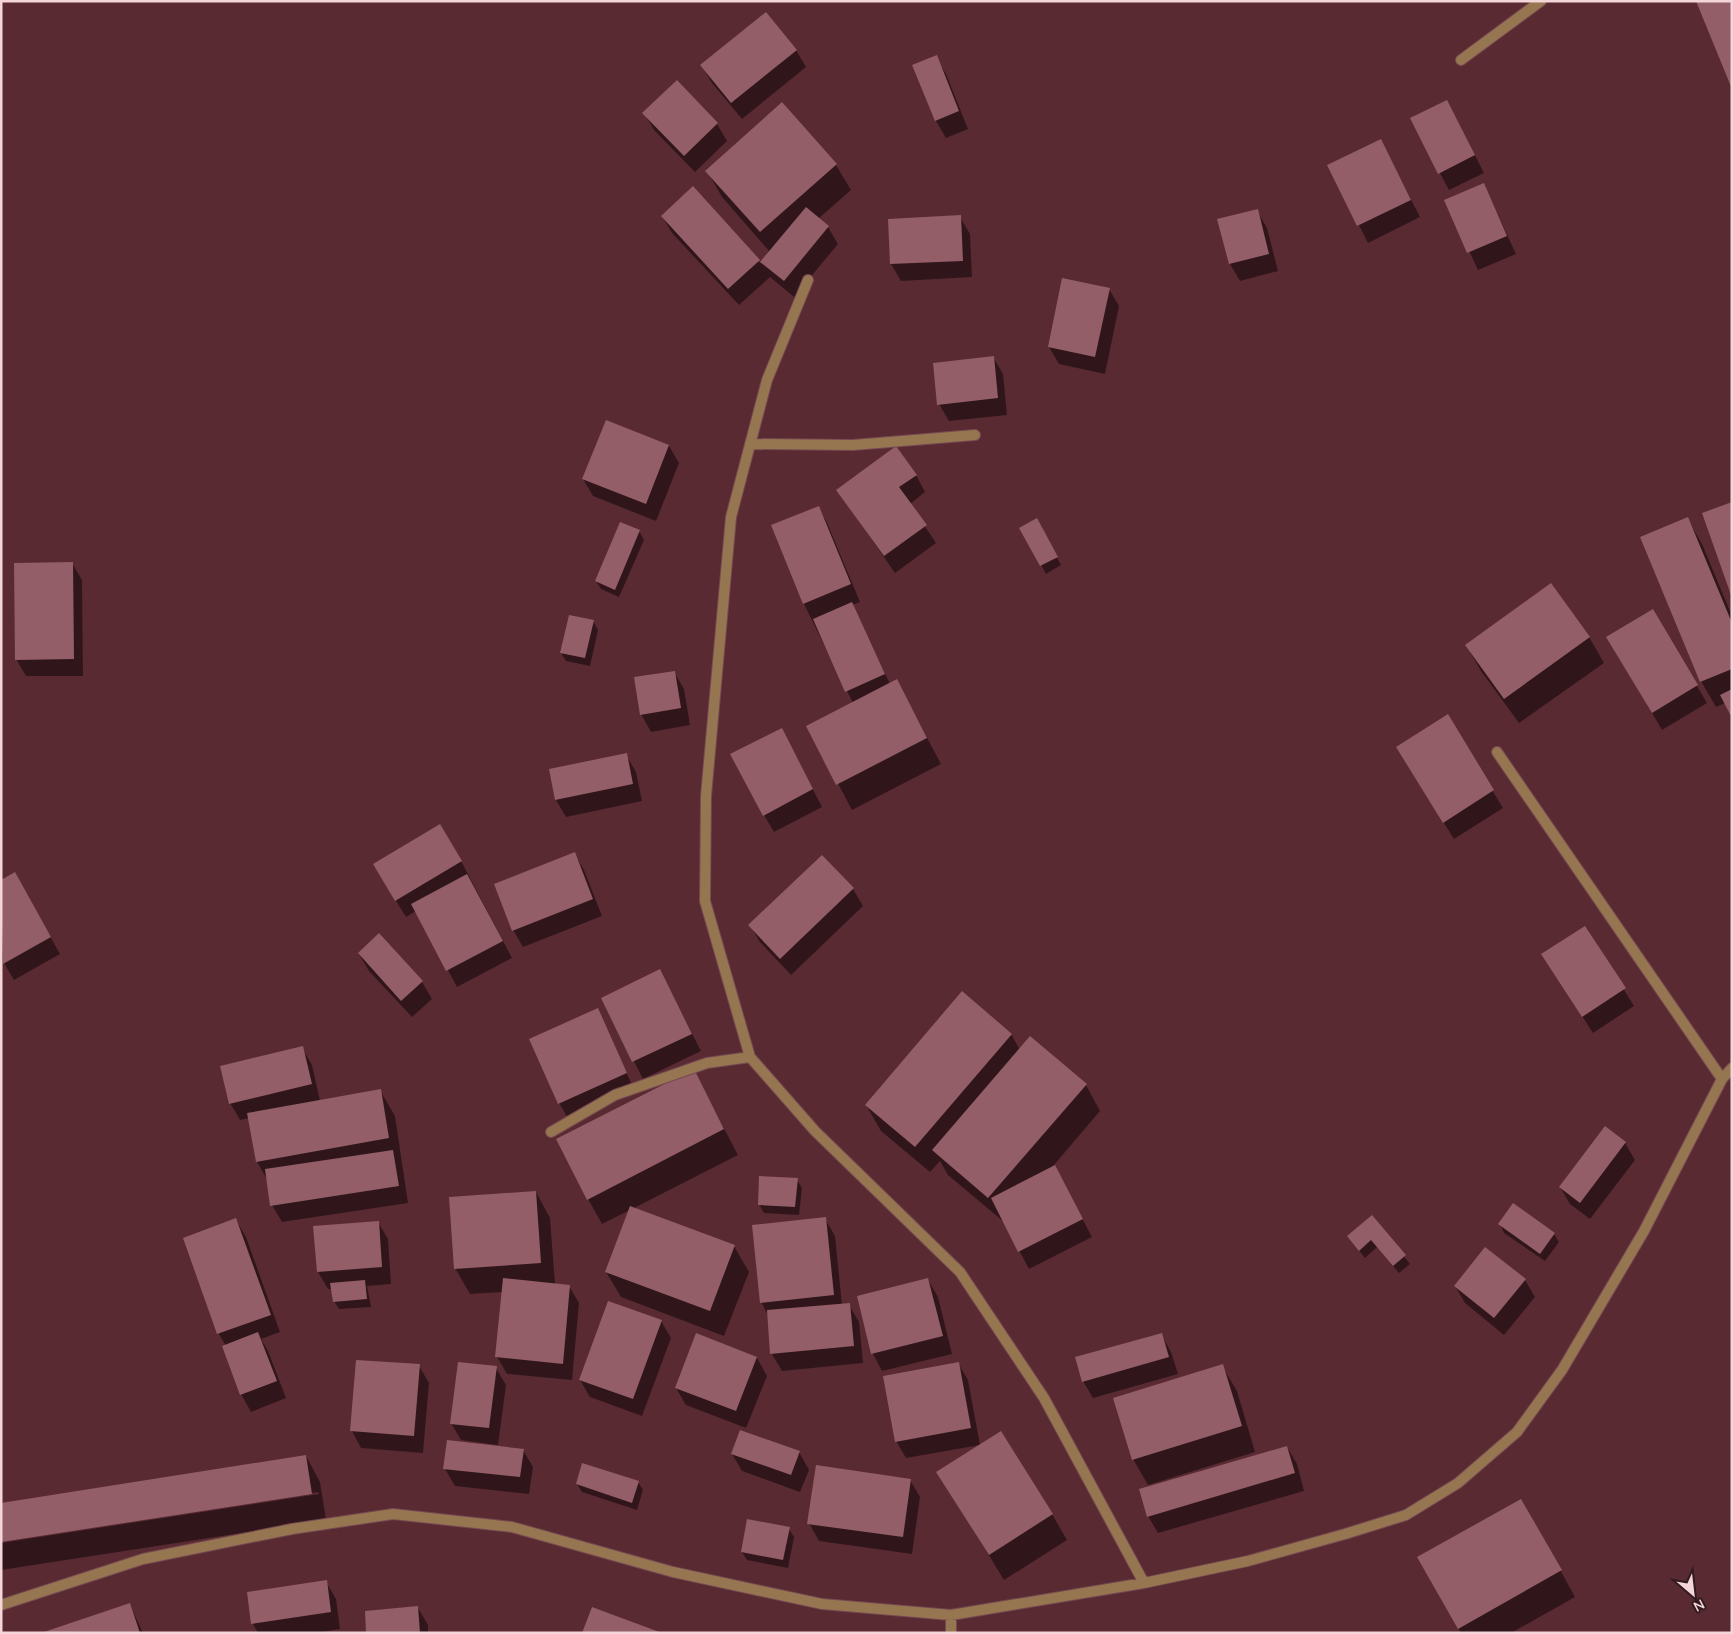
<svg xmlns="http://www.w3.org/2000/svg" width="1733" height="1634" font-family="Quicksand,sans-serif">
  <rect width="100%" height="100%" fill="#5a2a33"/>
  <path fill="#0007" d="M796 50 806 67 742 119 712 83 702 66Z
    M936 57 946 74 968 129 946 138 936 121 914 65Z
    M677 82 717 124 727 141 695 172 654 130 644 113Z
    M1456 118 1484 173 1449 190 1411 119Z
    M1381 141 1420 217 1368 243 1329 166Z
    M836 165 851 190 818 219 828 227 838 244 794 297 770 277 739 305 672 233 662 216 761 263 770 252 722 197 707 171Z
    M1484 185 1516 254 1478 270 1446 201Z
    M1257 211 1267 228 1278 271 1240 281 1230 264 1219 220Z
    M960 217 970 234 972 277 901 281 891 264 889 220Z
    M1109 289 1119 306 1105 374 1059 364 1049 347Z
    M993 357 1003 374 1007 415 949 421 939 404Z
    M669 446 679 463 656 521 593 496 583 479Z
    M916 475 925 492 910 504 936 543 895 573 838 491Z
    M819 508 828 525 860 602 852 605 890 684 897 681 941 764 852 810 808 727 853 703 804 604 773 526Z
    M1687 518 1702 544 1732 616V715L1725 703 1716 707 1701 681Z
    M1021 528H1041L1061 565 1046 574Z
    M639 531 644 540 619 597 601 589 596 581Z
    M72 563 82 580 83 676H26L16 659Z
    M1653 611 1707 703 1662 730 1608 638Z
    M593 621 598 630 590 666 566 661 561 653Z
    M1589 637 1604 663 1519 723 1481 671 1466 645Z
    M674 672 684 689 690 725 651 732 641 714Z
    M1447 716 1503 808 1454 839 1407 764Z
    M791 747 822 807 774 832 764 815Z
    M626 755 636 772 642 801 566 817 556 800Z
    M574 853 584 870 602 916 523 947 513 930Z
    M822 857 853 889 863 906 791 975 760 942 750 925Z
    M461 861 512 958 457 987 416 911 406 917 384 882Z
    M1 882 25 891 60 954 14 980 1 958Z
    M1585 927 1634 1006 1593 1033 1553 971Z
    M359 954 422 982 432 999 412 1017 369 971Z
    M660 971 701 1051 643 1079 602 998Z
    M597 1010 635 1091 569 1120 559 1103Z
    M1011 1034 1020 1050 1086 1085 1100 1111 1054 1165 1092 1237 1029 1269 1004 1222 948 1175 940 1161 930 1172 881 1131 866 1105Z
    M302 1048 312 1065 320 1101 380 1090 395 1116 408 1203 282 1222 272 1205 268 1181 257 1162 249 1118 240 1120 230 1103Z
    M694 1071 738 1155 634 1208 734 1246 749 1272 724 1336 621 1297 606 1272 630 1210 602 1224 588 1199Z
    M1625 1143 1635 1160 1590 1219 1570 1204 1560 1187Z
    M797 1180 802 1188 799 1215 764 1213 759 1204Z
    M536 1192 550 1218 555 1284 569 1286 579 1303 572 1380 507 1374 497 1357 503 1292 470 1294 455 1268Z
    M1514 1205 1554 1234 1559 1242 1545 1261 1504 1233 1500 1224Z
    M1372 1216 1410 1264 1399 1273 1377 1247 1365 1258 1348 1236Z
    M825 1219 835 1236 842 1305H849L859 1322 863 1363 782 1371 772 1354 768 1315 761 1302Z
    M236 1220 246 1237 280 1332 261 1339 268 1351 286 1398 251 1412 241 1394 226 1346 219 1334 185 1238Z
    M378 1222 388 1239 391 1284 367 1286 371 1307 339 1309 334 1301 332 1289H328L318 1272Z
    M928 1280 938 1297 952 1354 882 1371 873 1354 859 1297Z
    M1525 1280 1535 1297 1504 1335 1465 1303 1455 1286Z
    M661 1321 671 1338 642 1416 590 1397 580 1380Z
    M1161 1334 1171 1352 1178 1374 1093 1398 1083 1381Z
    M697 1335 757 1358 767 1376 746 1428 686 1405 676 1388Z
    M958 1363 968 1380 980 1445 906 1458 896 1441Z
    M419 1366 429 1383 423 1453 361 1448 352 1431Z
    M1222 1366 1237 1391 1255 1452 1148 1485 1133 1459Z
    M496 1368 506 1385 498 1445 461 1440 451 1423Z
    M1287 1447 1297 1464 1304 1491 1158 1533 1148 1516Z
    M523 1450 533 1467 529 1494 455 1486 445 1469Z
    M799 1452 809 1470 800 1492 742 1471 732 1454Z
    M306 1456 320 1482 326 1520 1 1570V1543L319 1494 318 1492 1 1541Z
    M938 1472 1052 1514 1067 1540 1004 1580Z
    M910 1480 920 1497 912 1554 819 1541 809 1523Z
    M638 1482 643 1490 637 1510 582 1492 577 1484Z
    M1536 1526 1575 1597 1511 1633H1461L1419 1557Z
    M789 1529 794 1537 788 1568 747 1560 742 1552Z
    M326 1582 336 1599 340 1629 317 1633H258L253 1624 248 1593Z
    M130 1605 143 1633H47Z
    M418 1608 428 1625V1633H368Z"/>
  <path fill="#935e67" d="M1696 1H1732V89Z
    M766 12 797 50 731 103 700 65Z
    M937 55 959 111 935 121 912 65Z
    M677 80 718 123 684 156 642 113Z
    M1447 100 1475 155 1438 174 1410 118Z
    M782 102 837 164 760 232 705 171Z
    M1381 139 1411 200 1357 226 1327 165Z
    M1484 183 1507 236 1467 253 1444 200Z
    M693 186 760 260 728 289 661 216Z
    M806 207 829 226 784 281 760 262Z
    M1258 209 1269 254 1229 264 1217 219Z
    M961 215 963 261 890 264 888 219Z
    M1062 278 1110 288 1095 357 1048 347Z
    M994 356 998 398 937 405 933 363Z
    M606 420 669 445 646 504 582 479Z
    M896 446 917 475 899 487 927 525 884 556 836 490Z
    M1732 502V595H1731L1702 513Z
    M819 506 851 584 803 604 771 525Z
    M1688 517 1732 623V669L1700 682 1640 537Z
    M1037 518 1058 557 1040 566 1019 528Z
    M620 522 640 530 615 590 595 581Z
    M73 562 74 659 15 660 14 563Z
    M1551 583 1590 637 1504 699 1465 645Z
    M852 602 885 674 845 692 813 619Z
    M1653 609 1698 685 1652 713 1606 637Z
    M569 615 594 620 585 658 560 653Z
    M675 671 681 708 640 715 634 677Z
    M897 679 927 738 836 785 806 726Z
    M1732 689V718L1720 695Z
    M1448 714 1494 790 1443 823 1396 747Z
    M782 728 813 789 763 816 730 754Z
    M627 753 633 784 555 800 549 769Z
    M440 824 462 861 395 901 373 864Z
    M575 852 593 899 512 931 494 884Z
    M822 855 854 888 780 959 748 925Z
    M15 872 51 937 3 964 1 880Z
    M467 874 503 941 446 971 411 904Z
    M1585 926 1626 988 1582 1017 1541 954Z
    M379 933 423 981 401 1001 358 953Z
    M660 969 692 1034 632 1062 601 998Z
    M962 991 1012 1034 915 1147 865 1105Z
    M598 1008 627 1073 558 1104 529 1039Z
    M1030 1036 1087 1084 988 1198 932 1150Z
    M303 1046 312 1084 229 1104 220 1066Z
    M694 1069 724 1129 587 1200 556 1139Z
    M381 1089 389 1138 256 1162 247 1113Z
    M1605 1126 1626 1142 1580 1203 1559 1187Z
    M393 1150 399 1186 270 1206 265 1169Z
    M1055 1165 1083 1219 1018 1252 991 1198Z
    M759 1176 798 1178 795 1207 758 1205Z
    M536 1191 541 1263 454 1269 449 1197Z
    M1513 1203 1555 1233 1540 1254 1498 1224Z
    M630 1206 735 1245 710 1311 605 1272Z
    M1372 1215 1406 1255 1393 1266 1371 1240 1359 1251 1347 1236Z
    M826 1217 834 1295 760 1303 752 1225Z
    M236 1218 271 1315 217 1334 183 1238Z
    M379 1221 382 1267 317 1272 313 1226Z
    M1485 1247 1526 1279 1494 1318 1454 1286Z
    M503 1278 570 1285 563 1364 495 1357Z
    M928 1278 943 1336 871 1354 857 1296Z
    M365 1280 367 1299 333 1302 330 1283Z
    M608 1301 662 1320 633 1399 579 1380Z
    M850 1303 854 1346 770 1354 767 1310Z
    M258 1332 277 1381 240 1395 222 1346Z
    M696 1333 757 1357 736 1411 675 1388Z
    M1162 1333 1169 1357 1082 1382 1075 1357Z
    M356 1360 420 1364 414 1436 350 1431Z
    M458 1362 497 1366 489 1428 450 1424Z
    M959 1362 971 1428 895 1442 883 1376Z
    M1223 1364 1242 1426 1132 1460 1113 1398Z
    M740 1430 800 1451 791 1475 731 1454Z
    M1001 1431 1053 1514 989 1555 936 1472Z
    M447 1440 524 1449 520 1477 443 1469Z
    M1287 1446 1295 1473 1147 1517 1139 1489Z
    M306 1455 312 1494 1 1542V1503Z
    M582 1463 639 1481 632 1503 576 1484Z
    M816 1465 911 1479 903 1537 807 1524Z
    M1521 1499 1562 1570 1458 1629 1417 1557Z
    M747 1519 790 1527 783 1560 741 1552Z
    M327 1580 331 1612 251 1624 247 1592Z
    M130 1603 140 1633H44V1632Z
    M418 1606 420 1633H366L365 1611Z
    M592 1607 662 1633H582Z"/>
  <g fill="none" stroke-linecap="round" stroke-linejoin="round">
    <g stroke="#764951" stroke-width="12">
      <path id="street" d="M1461 60 1541 1
        M808 280 767 380 731 517 706 796 705 901 750 1057 815 1131 960 1272 1044 1398 1144 1583
        M750 444 853 445 975 435
        M1497 752 1722 1079
        M551 1132 615 1095 707 1063 750 1057
        M1 1605 143 1559 292 1529 393 1514 512 1527 673 1572 822 1604 951 1615 1144 1583 1248 1561 1345 1534 1406 1515 1458 1483 1517 1432 1562 1370 1644 1231 1722 1079 1732 1068
        M951 1633V1615"/>
    </g>
    <use href="#street" stroke="#967551" stroke-width="10"/>
  </g>
  <rect width="1733" height="1634" fill="none" stroke="#f4d5d9" stroke-width="5"/>
  <g transform="translate(1693 1594) rotate(152)" stroke="#311b1f" stroke-width="4" paint-order="stroke">
  <path d="M0-4L9 19L0 12L-9 19Z" fill="#f4d5d9"/>
  <text y="-8" font-size="14" font-weight="bold" text-anchor="middle" fill="#f4d5d9">N</text>
  </g>
</svg>
